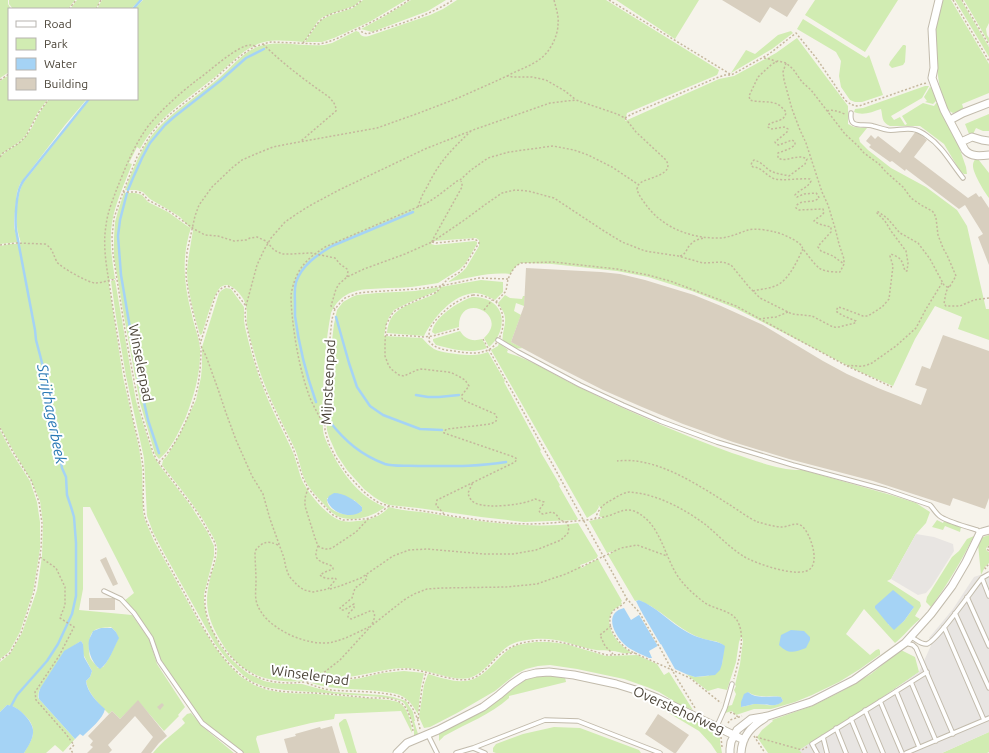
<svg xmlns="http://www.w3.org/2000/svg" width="989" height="753" font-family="Ubuntu,sans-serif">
  <rect width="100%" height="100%" fill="#f6f3eb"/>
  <path fill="#d1ecb2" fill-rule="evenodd" d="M0 0H8V4L11 9H9V72L0 78Z
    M9 0H75L68 9H13L9 4Z
    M77 0H100L96 9H70Z
    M102 0H140L131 9H97Z
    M143 0H361L354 6 333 13 323 17 318 21 304 42C291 41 276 39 264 42 244 47 230 65 215 77 188 99 157 117 140 149L137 147 129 163 132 164C125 183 115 203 112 223 109 241 112 260 115 279H110V277L109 285 123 377 139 448 142 468 143 512 145 520 154 541 199 622 214 646 228 664 240 676 254 685 267 690 286 693 316 694 389 700C393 701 398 701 401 704 408 709 412 725 412 733L401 711 335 714 334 719 311 723 257 736 256 739 260 753H244L203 722 161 661 153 638 124 601 134 593 90 507H83V589L79 610 132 615 149 639 157 664 185 707 178 715 179 716 164 731 138 701 120 719 112 711 109 714C100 705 88 694 86 681L90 677 92 671 83 654V644L81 641 64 652 39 691 38 697 39 699 75 739 63 752 55 745 46 753H24C28 746 34 738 33 730 33 720 18 708 10 705H7L0 712V662L10 654 22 633 37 590 42 556 43 523 40 501 31 480 14 452 0 427V246L10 244H21C20 238 17 231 17 225 15 215 18 192 23 183L90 99H137V9H134ZM111 627 116 632 118 639C113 648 110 659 103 667L98 668C96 664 91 661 90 657 88 650 88 634 95 630 100 627 106 628 111 627Z
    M363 0H406L371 21 334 38 322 42H305L316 26 321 20 331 15 353 8Z
    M411 0H446L428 11 372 32 361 29 385 16Z
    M457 0H606L719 70 718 73 717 75 627 113 625 121 719 79 734 76 776 53 797 38 848 106V124L854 127 867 128 859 138 860 142 868 150 891 168 926 187 957 210 967 226 986 309H989V340L958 329 962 317 935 306 915 339 893 386 858 371 735 308 692 291 648 277 617 271 552 264 527 263H521L516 266 510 274C489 272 468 278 448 282L462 272 466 268 479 246V240L476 238 433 241 431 244 435 245 475 241 477 242V244L465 264 460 269 438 283C421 286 405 288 388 288 377 289 364 288 353 292 343 295 335 303 331 313 326 339 324 365 323 392 323 404 322 416 323 429 323 436 327 442 330 449 342 473 359 497 385 507 373 517 351 523 337 516 330 512 325 505 319 499 314 493 308 487 305 480 300 469 299 456 293 445 280 418 264 389 256 359 253 348 249 336 247 324 246 317 248 310 245 303 244 297 233 285 227 285 224 285 221 286 219 289 212 298 206 322 202 334L200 335C195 317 187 290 187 271 188 257 191 244 193 230L191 228C181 258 184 285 192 315 194 326 199 337 200 348 201 373 194 396 185 419 178 433 171 450 159 459L155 454 140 403 125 322 114 257V238L115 222 118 211 124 193H135L142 195 148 202 168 212 190 228 180 217 169 210 150 199 143 192 136 190H125C133 169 142 145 158 128 176 109 199 95 219 78 232 67 243 51 260 46 281 40 303 47 324 45L332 43 356 31 359 32C361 37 364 37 369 36L430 15 443 9ZM327 498 354 500 362 507V511C351 518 326 514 327 498Z
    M616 0H699L675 39Z
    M815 0H898L865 52 805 15Z
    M942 0H951L989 64V93L962 104 964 110 953 113C939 109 937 66 936 52 936 45 934 38 935 31 936 20 940 10 942 0Z
    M955 0H961L989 47V57Z
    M964 0H989V23L986 29 987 35 989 38V43Z
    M803 19 866 58 869 55 883 95 862 102H855L850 100 841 87 839 76 841 61 836 52 797 29Z
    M791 31 793 33 772 49 731 73 746 50 755 54 778 35Z
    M903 45H905L906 46 905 62 903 65 892 68 889 65 890 62Z
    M9 75V99H48L38 112 26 135 19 142 3 153 0 156V81Z
    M925 86H929L922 98 891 116 894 120 900 117 905 125 907 124 902 116 923 103 934 106 937 102 957 141 966 167 967 174H964L960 171 944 144 920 126H890C881 122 883 117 881 109 872 112 863 116 854 112L855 109 863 108Z
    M930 87 933 89 937 100 933 104 925 102 927 101 924 97Z
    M49 99H87L65 125 20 184 17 192 14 221V227L18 242 0 244V157C7 149 18 146 25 137 32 130 35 120 40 112 43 108 46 103 49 99Z
    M989 114V131H983L976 128 973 134H969L965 124Z
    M975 159H978L989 173V198C985 193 972 172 973 165 973 162 974 162 975 159Z
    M115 280 136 401 153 455 160 466 191 506 208 533 214 546V556L204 594V602L207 619 219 644 231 659 241 668 249 674 264 681 274 683 286 684H302L320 689 334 692 381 695 393 697 406 701 413 712 415 721H414L418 734 414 736V729L412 721 407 708 404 703 401 701 395 699 381 697 338 694 285 690 265 687 251 681 244 676 228 661 215 644 164 553 153 532 147 516 144 458 126 376 116 317 111 281Z
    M481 280 503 282V292L495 300C489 297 482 293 475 293 453 294 433 318 424 336L387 333C389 309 406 306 425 298 433 295 436 294 441 287Z
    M439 287 437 291 408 303 394 310 389 317 386 325 384 336 422 338C426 342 429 346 434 349 442 353 463 355 472 355 478 355 483 354 488 352L505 381 504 382 541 450 540 451 560 485 559 486 578 519 577 520 524 522 481 517 418 508 389 505 382 502 374 497 364 489 347 470 337 455 329 437 327 430 326 419 328 374 334 324 337 310 343 302 352 297 357 295 377 293 415 291Z
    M226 288 231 289 244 307V320L245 327C251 353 258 377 269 402 276 418 284 433 291 448 296 458 298 470 302 480 308 493 325 514 339 520 344 522 350 522 357 521 370 520 380 517 389 507 402 511 415 511 428 513 477 521 529 530 578 523L598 556 597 557V558L586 563 580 565 582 568 588 564 598 559 622 601 621 602 622 604C618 607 613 609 611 614 604 629 620 646 632 653 622 654 621 652 613 651 605 650 598 651 591 649 570 644 556 637 534 639 527 640 518 641 512 644 496 652 486 674 469 678 452 682 426 668 406 668 389 668 372 673 355 676 344 678 332 679 320 680 276 684 244 682 220 640 205 614 204 600 212 572 215 564 218 555 217 547 216 541 212 535 209 530 196 506 178 486 162 465L163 460 167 456 180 434 196 400 201 377 202 365V347L219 293 222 290Z
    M505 295 510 298 522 299 523 296H525L524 306 516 303 514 311 521 315 511 342 523 348 514 349 503 342C501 335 506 326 505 318 505 313 501 308 498 303Z
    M472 297C479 297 487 298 493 303 508 314 502 337 489 347L484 338C511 314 458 290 459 327L438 333 435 334 432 332C434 317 458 302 472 297Z
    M460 331C465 339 472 342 482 339L487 348C472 354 455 350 440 346L436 345 433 341V339Z
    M499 343 508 350 507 352 508 353C533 360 555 376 579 387 629 412 680 434 732 453 754 460 780 471 803 470L891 495 916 503 930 512 926 523 916 534 891 579 887 581 889 582 920 602 921 606 915 616 920 619C911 626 904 636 895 643L864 609 846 634 870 655 876 650 879 649 880 651V655L878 656 860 669 839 682 812 695 795 702 771 709H754L736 715 732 711 725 713 728 706 732 705 736 694 734 690 736 686 735 685 740 664 743 640 741 637 739 642 736 662 727 690 718 688 708 691 686 674 695 677 708 676 722 664 724 646C719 640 708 641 701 638 683 632 671 619 655 609 650 605 644 603 639 600L635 601 608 555 613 552V551L607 553 589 521 603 518 599 516 601 508 598 505 599 507 596 512 587 518 491 350 498 346ZM914 607 904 621 894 629 888 624ZM748 692C758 699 770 695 781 697L783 701C774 709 765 703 754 704 750 705 746 706 741 707L743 697Z
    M0 430 12 453 30 481 37 502 40 522V549L33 592 20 632 9 652 0 659Z
    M937 520 943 523 944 521 961 527 960 532 945 526 943 530 932 527Z
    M989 535V545L987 547 986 549 987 551 989 552V563L985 567 981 575 978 544 983 537Z
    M974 536C961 561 948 584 931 607L926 602 927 597 952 557 959 551 967 539Z
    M535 642H549L566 644 606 656 637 655 657 664 664 675 669 672 693 710 673 702 672 700 659 692 647 687 624 679 577 669 550 665 538 666 526 669 516 674 495 691 488 695 457 713 430 727 424 728 419 717 424 685 428 674C438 677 453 682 464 681 485 680 495 658 511 648 518 644 528 643 535 642Z
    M901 650 915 657 919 672 877 701 800 750 802 753H768L757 737 762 730 773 721 772 720 812 706 844 690 871 674Z
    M404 671 424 673 421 686 418 714C414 708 411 702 406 699 401 694 393 693 386 692 361 688 335 691 311 683L356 679 383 673Z
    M547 675 565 677 566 682 509 696V698C490 715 467 723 446 735 443 736 442 739 439 741V733L487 708 525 680 539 676Z
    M639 695 689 718 720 735V742L722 753H717L711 744 699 731 652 703 639 697Z
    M191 713 203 727 234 753H153C162 741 175 733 185 723L182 719 187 714Z
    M344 719H346C351 730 353 742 357 753H348L339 725V723Z
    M554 727 580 728 639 750 641 753H496L493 752V748L496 744 523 734Z
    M989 732V752L987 753H942Z"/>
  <path fill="#e8e5e2" d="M916 534 934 537 953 544 954 551 932 586 926 593 918 595 891 579Z
    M989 572V732L942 753H802L799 750 877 701 919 672 933 641 929 638 953 609 974 577Z"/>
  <path fill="#a5d3f5" d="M334 493C344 493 355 500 362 507V511C351 520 331 513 327 500L329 496Z
    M893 590 914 607 904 621 894 630 888 624 875 608V606Z
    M639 600C657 607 670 623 687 632 692 635 697 637 701 638 709 641 719 641 725 646L722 664 720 670 715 675 695 677 686 674 675 669 661 644 649 651 652 658H649C641 654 630 650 624 644 613 633 604 613 624 608L631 620 642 613 636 601Z
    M101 628H112L116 632 119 638C114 647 109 663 100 669 92 663 87 650 89 640 90 637 92 634 93 631Z
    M791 630 804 631 810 637V640L806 648C794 652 789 655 779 645L781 635Z
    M81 641 83 644 84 657 92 671 90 677 86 681C87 692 97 702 105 709 103 719 90 729 83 736L80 734 75 739 39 699C38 696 39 690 41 687L64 651Z
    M748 692C757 700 770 695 781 697L783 701C776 709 764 703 754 704 750 705 746 706 741 707V702L744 694Z
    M7 705C16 704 33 721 33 730 34 738 28 747 24 753H0V712Z"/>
  <path fill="#f6f3eb" d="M641 611 662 647 661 648 660 647 659 648 638 613Z"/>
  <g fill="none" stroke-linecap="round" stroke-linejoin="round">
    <path stroke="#a5d3f5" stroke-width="2.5" d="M133 9 141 0
      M128 190 133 178 142 158 150 143 165 125 174 117 220 81 246 58 264 49
      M127 193 120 220 118 236 121 275 138 375 148 420 159 453
      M336 317 349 363 357 387 370 406 383 415 412 426 420 429 442 430
      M416 395 428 397H439L459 395
      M316 402C306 374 299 346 295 316 295 312 295 308 295 304 295 296 294 290 296 282 302 265 317 255 332 246L413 212
      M330 422C345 441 361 455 385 464 395 467 407 465 418 466 447 466 477 467 506 462
      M10 708 17 695 47 661 58 644 72 614 76 596V543L74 517 72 510 67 495 66 477 62 468 59 451 53 429 48 387 40 355 36 340 35 330 16 230C15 220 16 194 21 185 22 183 23 181 24 180L89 99"/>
  </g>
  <path fill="#d8cfbf" d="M722 0H798L787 17 770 7 760 23Z
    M916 131 927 140 914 157 968 198 976 193 979 197 981 196 989 208V265L978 237 983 234 965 205 959 209 906 169 905 171 892 161 890 162 869 147 871 145 866 141 871 135 875 139 878 136 900 153Z
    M526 268 601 272 620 274 645 280 694 295 721 306 763 325 823 361 847 374 878 388 921 405 927 389 915 385 922 366 930 369 943 335 989 351V498L985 509 953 498 950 506 873 481 789 459 733 442 683 424 642 407 603 390 550 363 511 342 524 306Z
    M106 557 118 584 113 586 100 560Z
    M89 598H115V610H89Z
    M138 700 167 736 159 743 151 753H141L153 737 135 716 108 745 112 750 109 753H87L93 747 90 745 93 741 88 736 112 711 120 719Z
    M162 703 164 705 160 710 157 707Z
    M658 714 689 735 676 753H674L645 734Z
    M332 726 340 753H288L284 739 296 736 295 734 320 727 321 729Z"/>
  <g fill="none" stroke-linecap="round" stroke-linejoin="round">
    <g stroke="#c2bbac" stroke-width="5.5">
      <path id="lane" d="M851 113C849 130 863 123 873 126 878 127 882 129 888 130 897 131 907 127 916 130 920 131 923 133 927 136 942 146 951 163 963 178
        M498 340 518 352 580 385 623 405 660 421 717 442 793 465 886 490 930 505C934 509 936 514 941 517 949 522 967 527 977 530L980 533
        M982 578 989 596
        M104 591 121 599 134 613 151 638 159 661 202 723 241 753
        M967 597 989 646
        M955 613 989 688
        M944 627 984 720
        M911 637C916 639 921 645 927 644 937 641 973 589 982 578L989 574
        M906 643 913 645 916 648 953 734
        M911 682 936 741
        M896 691 919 747
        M880 701 902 753
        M865 710 883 753
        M851 719 865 753
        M717 726 725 708 732 684
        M836 728 846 753
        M428 735 437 753
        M823 737 827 753
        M473 748 485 753
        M456 753 473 748 545 720 578 721 660 753
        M817 753 812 744 927 672
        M906 753 989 718"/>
    </g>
    <g stroke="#c2bbac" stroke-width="9">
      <path id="street" d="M939 0 932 29 934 68 932 78 944 110 965 150C971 157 980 156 989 155
        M950 120 963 113 989 103
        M961 142 972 137 982 140 989 141
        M397 753 407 743 438 730 483 707 499 695 512 684 524 676 536 673 549 672 574 675 616 684 642 692 657 698 744 740
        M730 753V749L731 742 737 730 751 719 768 716 811 702 854 680 905 643 931 614 952 586 966 562 980 533 982 532 989 530
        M741 753C742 736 751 727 765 718"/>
    </g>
    <path stroke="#c5b79d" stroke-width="1.5" stroke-dasharray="2 2" stroke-linecap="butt" d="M409 0C390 13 369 24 348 33 339 38 330 42 319 44L271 42 263 44 254 47 243 54 233 62 210 83 175 110 160 123 151 134 137 157 123 192 114 218 112 237 113 254 127 343 139 407 152 449 156 459 197 512 215 543C219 561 206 580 205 598 203 629 232 666 260 678 270 682 282 683 293 683 313 681 334 680 354 678 372 675 390 669 408 669 426 670 455 683 470 679 482 676 490 664 498 656 509 647 520 642 534 641 552 639 570 644 587 649 594 651 601 654 608 655 617 655 626 654 635 653
      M609 0 730 74
      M953 0 989 61
      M962 0 989 45
      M69 9 76 0
      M96 9 101 0
      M359 28 362 32 367 34C396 25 427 17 453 0
      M303 43C310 35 316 22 325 17 339 9 350 12 362 0
      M263 44C283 64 306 81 329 97 333 102 336 104 336 111L301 141
      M255 46C254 46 252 45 251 45 237 45 209 72 197 80 180 93 155 115 144 132 132 150 124 171 116 191 112 202 107 214 106 226 102 248 108 274 111 295 117 335 124 375 132 414 135 430 140 444 142 460 146 479 140 501 146 520 149 527 153 534 156 541 165 559 175 576 185 594 202 625 222 668 255 684 273 693 295 692 314 693 333 694 351 696 370 698 379 698 393 697 401 703 408 707 413 724 413 732
      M764 58 770 59 777 62
      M786 63 783 72 784 80 792 109 800 130 806 143 822 192 828 205 835 228 839 244 844 259V264
      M507 76C518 70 531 66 540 59 550 52 558 36 558 24 559 16 556 8 554 0
      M0 80 9 74
      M827 111C834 109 839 112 845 114
      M625 118 632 114 716 78 725 75H731L735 73 769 54 796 33 817 59 845 100C850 104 853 106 859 106L922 84 927 83
      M0 157 3 153 19 143 26 136 39 112 49 99
      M123 192H137L142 193 148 200 169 211 194 229 205 235 218 236 234 241 246 240 250 238 257 237 266 241 274 250 282 254H290L311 253 335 258 340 264 347 269 348 271 347 277
      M418 207C420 200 423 193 427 187 439 162 451 150 471 131
      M432 242 436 243 474 239 478 241 479 243 464 267 460 272 448 279 441 286 437 292 419 299 396 310 392 314 386 325 385 343V356L388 364 391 369 399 375 404 376 417 370 421 369 448 372 452 373 460 377 465 380 469 386 462 395V398L463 400 495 414 497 418 496 421 491 424 447 429 444 431V433L447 434 514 457 517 459 515 462 437 500 436 505 444 514
      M432 242 433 239 462 187V183L461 181
      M0 245 16 243 45 244C53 248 53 255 57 262 60 267 89 283 95 283 102 283 109 280 116 279
      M680 256C687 254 686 248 691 244 694 240 700 239 704 238
      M508 279 479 278 441 286 416 289 368 292 358 293 345 298 340 303 335 309 332 319 326 375 325 419V430L326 434 329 444 335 456 347 474 363 491 370 497 379 503 389 506C410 509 431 512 452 516 485 521 518 526 551 523 571 521 592 521 611 515 619 512 626 508 634 511 663 523 664 562 683 583 689 590 697 597 705 603 716 610 732 610 738 622 746 638 738 662 734 679
      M949 286 946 292 944 304 946 306H960L974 300 989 298
      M753 291C760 289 768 289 775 286 788 282 797 261 803 249
      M473 295C480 295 490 297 496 302 508 314 504 340 490 349 479 355 466 353 454 351 445 350 435 349 429 341 430 337 428 333 430 329 431 326 433 323 435 321 445 309 458 299 473 295Z
      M496 302 506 291 508 279 512 271 516 266 521 263 553 262 617 269 648 275 670 281 736 306 847 366C851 365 854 366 858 366 862 367 868 365 872 363L896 346 916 328 926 309 942 283
      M335 309 331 306 336 289 339 284 347 277 364 269 405 254 432 242 463 221 486 204 502 193 515 190 528 191 554 198 604 231 622 242 645 251 678 256 703 263 723 262 731 265 749 287 760 298 792 314 812 316 833 327C840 328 847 324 853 324L856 322V321C849 318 842 316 836 311L838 307 842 308 863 316H868L882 307 889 299 893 266 890 256 891 254C902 258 902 261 905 271H907L908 263 906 251 891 231 885 221 877 213V211L887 218 900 233 918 243 930 259 944 285 947 287 950 286 956 276 947 255 943 248 938 235 936 218 934 213 932 211 921 205 911 198 903 187 886 172 879 164 864 153 858 146 845 134 811 90 802 82 793 69 786 63 778 61 772 64 758 77 749 96 750 100C758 103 771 100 779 105 781 106 784 110 786 112 785 122 775 120 768 125V127L771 129 785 127 788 129 787 132 775 142 776 144 779 145 792 140 795 142V145L789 149 778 153V158C787 163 797 153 807 159L805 164 789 176C782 174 775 174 769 170 764 166 761 162 754 160L752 162 751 165 753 167C762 167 766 176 775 179 786 181 798 178 810 179L811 181C808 188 800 189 795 195L797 197 804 194 816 193 818 195 819 198C813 204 803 199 797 205L796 208 799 210 823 209 824 212C822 217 817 217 814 221L819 224 831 227V232L820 244 818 247 821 251 833 256 844 264 840 272C834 272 825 272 819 268 815 265 807 254 803 249 801 245 803 248 800 244 794 239 783 234 775 232 767 230 756 228 748 230 739 233 731 237 721 238 692 239 661 228 644 202 641 198 638 194 637 189 638 186 638 185 640 183 649 177 675 175 666 160L636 132 625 118 617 114 576 100 550 103 473 130 425 149 339 190 311 205 298 213 285 222 271 238 264 250 257 265 246 306 245 314 246 323 255 362 263 385 274 409 293 448 303 478 308 488 319 501 333 515 343 520 365 519 374 517 389 506
      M484 310 492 300
      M759 319 776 317 788 312
      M386 335 413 336 424 337 433 336 459 329
      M483 339 627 599 639 612 660 648 672 670 695 708
      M201 341 215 297C218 291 221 287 228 286L233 289 246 306
      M847 366 892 387
      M324 425C319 416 314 407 310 398 301 374 296 348 293 323 292 314 291 305 291 295 292 289 294 281 297 275 304 261 313 255 325 247L427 203 439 195 457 181 460 180 471 170 488 158 509 152 553 146 574 150 588 155 612 167 639 185
      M0 428 13 452 31 480 39 502 42 523 41 549 34 592 21 633 10 653 0 660
      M159 462C176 448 194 407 198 385 200 373 201 360 201 348
      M308 488 305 498V506L315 538 318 546C312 561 320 561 332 566L333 568V569L325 572 320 575C324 579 330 579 335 578L336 579 328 589 313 592 304 590 297 585 289 576 286 568 284 558 270 519 263 494 252 476 236 440 226 413 218 389 206 356 201 346 189 296 186 276 187 252 195 216 199 205 212 187 233 167 242 160 258 153 273 147 288 144 377 128 419 113 458 98 494 82 507 76 513 77H532L546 80 565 91 576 100
      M595 519C600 506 604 504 615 498 619 495 624 493 629 492 632 492 635 493 638 493 662 497 686 510 706 525 718 535 729 547 743 556 754 563 801 580 811 568 819 559 810 533 802 526 795 521 789 527 782 527 775 527 765 524 758 522 750 519 738 510 730 505 698 485 656 456 617 461
      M278 545C267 540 262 542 255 551 255 561 256 571 256 582 256 587 255 594 256 600 261 627 308 648 333 642 346 639 358 632 369 627
      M318 546C323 549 327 550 332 548L356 532 369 518
      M989 546 987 549 989 551
      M40 557 56 568 65 587V605L60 618 74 627 59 656 35 692 36 700 66 734 74 745 70 749 73 753
      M986 569 985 568 989 564
      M366 575 367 577 365 581 355 588 352 598 340 608 341 610H344L354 604V608L348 614V617L351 619 370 611H373C376 615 374 620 372 624
      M330 589 340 586 361 578 393 556 409 550 427 549 484 554H513L536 550 561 540 568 533 569 527 566 522 560 520 556 514 552 512 543 514 540 513 539 510 544 503V502L535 499C523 505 487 509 475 503 471 501 469 497 468 493L473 482
      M627 599C626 600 625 602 623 604 620 607 616 608 613 611 603 625 619 644 630 651L690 678 721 703
      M611 626 600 635 605 646 613 654
      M316 681 322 674 340 660 371 626 404 600 414 594 427 589 443 588 506 587 537 584 548 580 566 574 621 548 637 545 667 556
      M307 683C315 686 322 689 331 690 348 692 396 690 407 701 414 708 418 719 420 729
      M730 713 732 712 738 717
      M418 719 422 688 426 672
      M728 723 730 720 742 716
      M754 736 765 753
      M721 737 722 747
      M756 737 802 750 807 747"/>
    <use href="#lane" stroke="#fff" stroke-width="3.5"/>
    <use href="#street" stroke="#fff" stroke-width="7"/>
  </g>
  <g text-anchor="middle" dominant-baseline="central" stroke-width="4" stroke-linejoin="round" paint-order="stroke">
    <g font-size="14" fill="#4b4438" stroke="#fff">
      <text transform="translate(141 363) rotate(79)">Winselerpad</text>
      <text transform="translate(328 382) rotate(-87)">Mijnsteenpad</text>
      <text transform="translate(310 675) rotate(8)">Winselerpad</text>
      <text transform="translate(679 710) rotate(24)">Overstehofweg</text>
    </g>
    <g font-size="15" font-style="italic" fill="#2979b5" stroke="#fff">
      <text transform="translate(52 414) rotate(79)">Strijthagerbeek</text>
    </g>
  </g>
  <rect x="8" y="8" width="130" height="92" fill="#ffffff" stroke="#b7b4af"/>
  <rect x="16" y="21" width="20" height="6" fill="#ffffff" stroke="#b7b4af"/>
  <text x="44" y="28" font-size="12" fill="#4b4438">Road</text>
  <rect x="16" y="38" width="20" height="12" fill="#d1ecb2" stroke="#b7b4af"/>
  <text x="44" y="48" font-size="12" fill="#4b4438">Park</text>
  <rect x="16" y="58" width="20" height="12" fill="#a5d3f5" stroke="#b7b4af"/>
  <text x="44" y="68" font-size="12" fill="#4b4438">Water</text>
  <rect x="16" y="78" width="20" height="12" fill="#d8cfbf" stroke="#b7b4af"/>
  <text x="44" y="88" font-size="12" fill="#4b4438">Building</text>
</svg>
